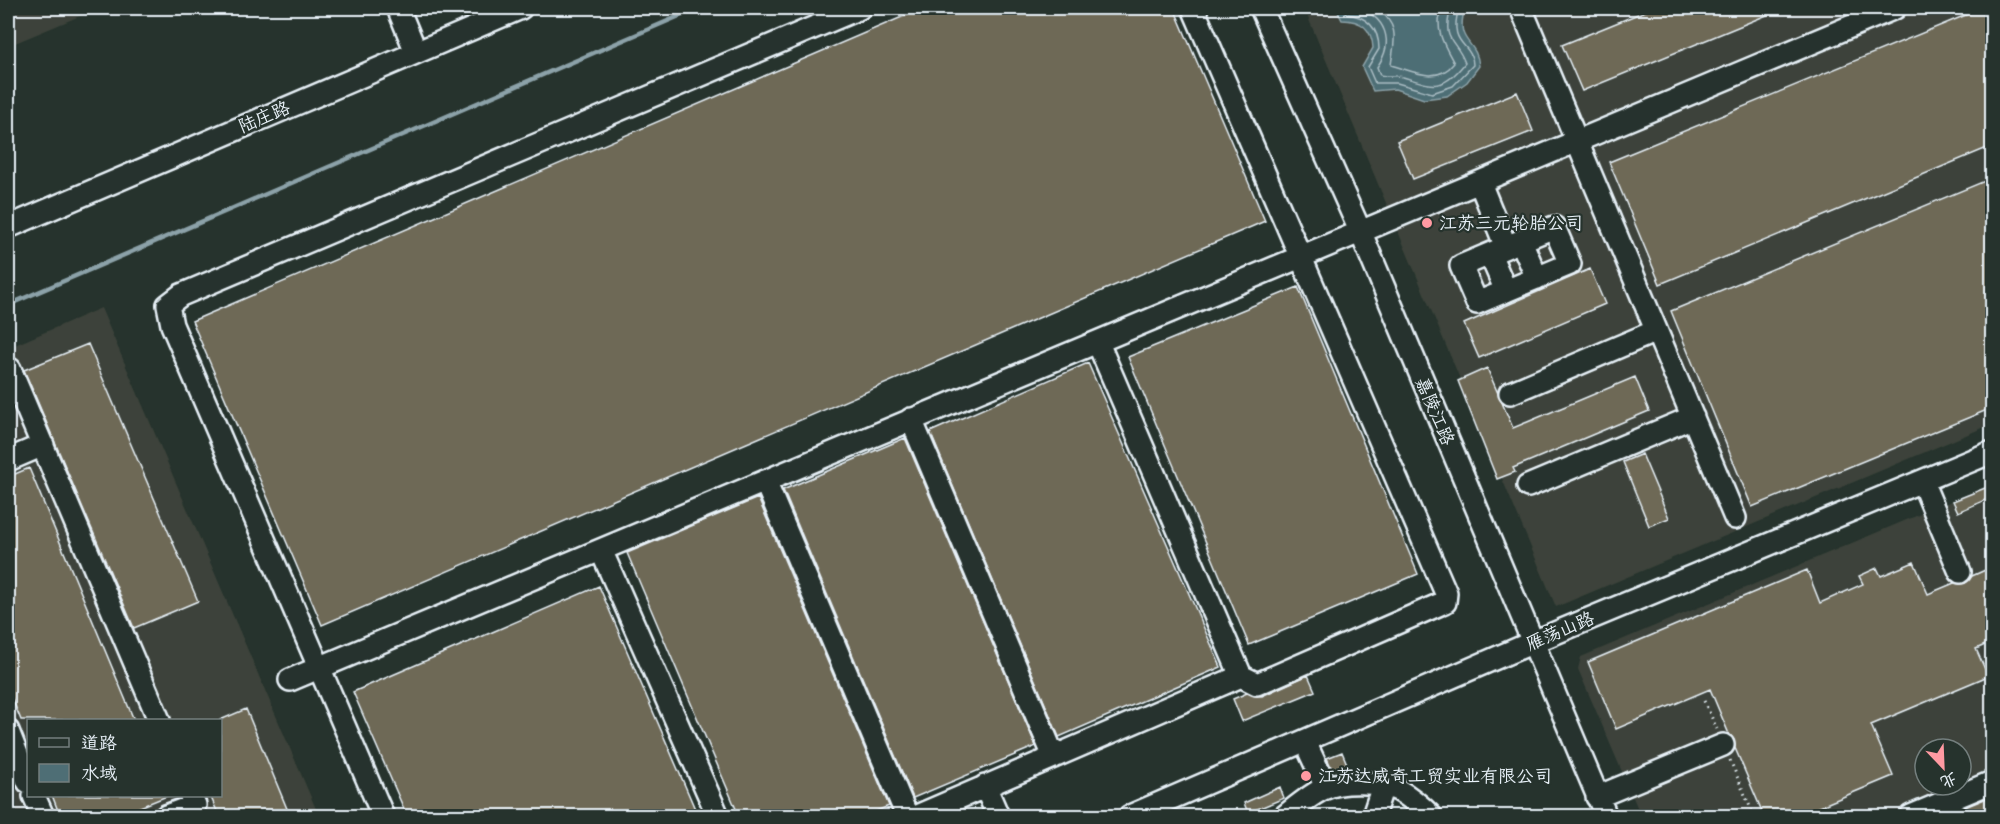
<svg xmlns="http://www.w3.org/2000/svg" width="2000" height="824" font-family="Itim,'LXGW WenKai TC',sans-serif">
  <rect width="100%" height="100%" fill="#26332d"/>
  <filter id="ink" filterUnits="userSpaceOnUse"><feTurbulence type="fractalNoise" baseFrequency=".0167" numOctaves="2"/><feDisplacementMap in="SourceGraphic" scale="12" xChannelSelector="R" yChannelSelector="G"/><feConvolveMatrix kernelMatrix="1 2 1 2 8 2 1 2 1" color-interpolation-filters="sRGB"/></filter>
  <g filter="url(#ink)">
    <path fill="#3c433a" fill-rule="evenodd" d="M8 8H99L8 46Z
      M1304 8H1992V424L1556 607Z
      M101 308 319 816H8V348ZM28 720H220V796H28Z
      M1992 484V816H1641L1578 669 1581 657ZM1925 749H1961V785H1925Z"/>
    <path fill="#4e6e75" stroke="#8ca2a9" stroke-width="1.5" d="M1336 8H1465C1454 45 1477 38 1479 66L1467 82 1447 96 1424 99 1395 89 1373 91 1362 67 1373 48C1372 28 1361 20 1342 20Z"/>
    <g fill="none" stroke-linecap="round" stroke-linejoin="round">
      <path stroke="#aabdc4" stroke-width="1.5" d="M1343 8 1346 14C1367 16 1379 28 1379 49L1368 67 1375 83H1397L1432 93 1453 86 1473 65C1473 42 1447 47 1459 8
        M1356 8C1386 16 1395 42 1377 67L1380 75C1387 77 1395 75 1403 77 1434 86 1442 92 1465 63 1456 38 1441 43 1451 8
        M1377 8C1401 27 1394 41 1391 65 1413 71 1437 85 1454 63 1443 43 1435 31 1441 8"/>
      <path stroke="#8ca2a9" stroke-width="4.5" d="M8 305 698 8"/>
    </g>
    <path fill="#6e6957" stroke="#e8f1f8" stroke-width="1.5" d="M923 8H1174L1265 221 322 625 192 321Z
      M1653 8H1784L1582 91 1562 45Z
      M1983 8H1992V146L1660 284 1609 162Z
      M1517 92 1533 131 1413 179 1397 141Z
      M1992 178V408L1752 507 1671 311Z
      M1590 269 1605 304 1479 358 1464 324Z
      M1298 287 1418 574 1249 645 1128 357Z
      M88 344 198 601 134 628 24 370Z
      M1088 363 1221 667 1059 737 930 432Z
      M1487 368 1513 428 1635 377 1649 411 1513 468 1515 472 1497 479 1458 381Z
      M905 438 1036 746 913 798 783 490Z
      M1642 454 1669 518 1649 526 1623 462Z
      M29 468 134 720H21L8 689V477Z
      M1990 486 1992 497 1958 512 1953 501Z
      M758 498 889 806 864 816H739L627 553Z
      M1914 562 1928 594 1954 583H1965L1972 576 1992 567V642L1976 649 1988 676 1871 725 1893 776 1797 816H1764L1735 748 1734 740 1729 734 1710 689 1616 729 1588 662 1807 570 1820 603 1863 584 1859 576 1877 568 1881 576Z
      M599 586 698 816H407L353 692Z
      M1308 675 1315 691 1242 721 1233 699 1247 693 1262 696Z
      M246 709 290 816H219L210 795H220V720Z
      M1342 752 1347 764 1332 769 1327 758Z
      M1280 787 1284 798 1248 813 1244 803Z
      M52 795H167V796L118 816H60Z
      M1992 796V816H1943Z"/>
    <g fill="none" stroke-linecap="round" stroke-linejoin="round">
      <g stroke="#e8f1f8" stroke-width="26">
        <path id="minor" d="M398 8 416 52
          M1261 8 1361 233 1606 816
          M1521 8 1735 518
          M1480 183 1506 247 1461 266 1477 303 1570 264 1554 227 1506 247
          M8 227 521 8
          M1521 241 1537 278
          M1490 254 1506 291
          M1098 343 1241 676 1257 684 1445 602 1446 593 1193 8
          M8 370 10 369 159 720
          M1510 393 1656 331
          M911 419 1054 757
          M8 460 43 445
          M765 481 907 816
          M1922 481 1960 572
          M1528 486 1693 417
          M601 550 718 816
          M290 680 1895 8
          M8 731 28 782
          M1305 742 1326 787
          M985 786 998 816
          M34 796 43 816
          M1597 797 1723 745
          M166 816 195 805 191 796
          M383 816 172 325 168 305 181 295 860 8
          M917 816 1241 676
          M1130 816 1531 643 1992 452
          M1285 816C1297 806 1309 796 1323 789 1342 780 1380 781 1398 790 1410 797 1421 806 1431 816
          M1373 816 1383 786
          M1911 816 1992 782"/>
      </g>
      <path stroke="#e8f1f8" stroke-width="3" stroke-dasharray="1.5 4.5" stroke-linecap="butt" d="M1704 701 1717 729
        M1730 760 1754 816"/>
      <use href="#minor" stroke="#26332d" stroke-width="21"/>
    </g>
  </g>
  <g fill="#ff9aa2" stroke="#26332d" stroke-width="2">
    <circle cx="1427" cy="223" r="6"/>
    <circle cx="1306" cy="776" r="6"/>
  </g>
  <g text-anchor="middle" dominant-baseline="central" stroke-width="4.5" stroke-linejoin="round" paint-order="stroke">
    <g font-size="18" fill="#e8f1f8" stroke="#26332d">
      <text transform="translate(264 117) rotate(-23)">陆庄路</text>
      <text transform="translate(1435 411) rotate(67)">嘉陵江路</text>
      <text transform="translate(1560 631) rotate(-23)">雁荡山路</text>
    </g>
    <g font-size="18" fill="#e8f1f8" stroke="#26332d" text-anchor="start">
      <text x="1439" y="223">江苏三元轮胎公司</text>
      <text x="1318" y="776">江苏达威奇工贸实业有限公司</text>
    </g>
  </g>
  <rect width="2000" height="824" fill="none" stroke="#26332d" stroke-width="30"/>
  <rect x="15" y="15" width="1970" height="794" fill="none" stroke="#e8f1f8" stroke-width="2" filter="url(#ink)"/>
  <rect x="27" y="719" width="195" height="78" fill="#26332d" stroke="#747f7e" stroke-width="1.5"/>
  <rect x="39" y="738" width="30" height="9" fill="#26332d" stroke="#747f7e" stroke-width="1.5"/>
  <text x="81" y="749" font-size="18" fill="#e8f1f8">道路</text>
  <rect x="39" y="764" width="30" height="18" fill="#4e6e75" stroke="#747f7e" stroke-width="1.5"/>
  <text x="81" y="779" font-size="18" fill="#e8f1f8">水域</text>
  <g transform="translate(1943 767) rotate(157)"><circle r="28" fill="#26332d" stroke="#747f7e" stroke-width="1.5"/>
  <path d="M0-4.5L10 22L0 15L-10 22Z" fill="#ff9aa2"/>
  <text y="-9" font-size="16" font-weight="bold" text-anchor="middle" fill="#e8f1f8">北</text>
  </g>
</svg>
